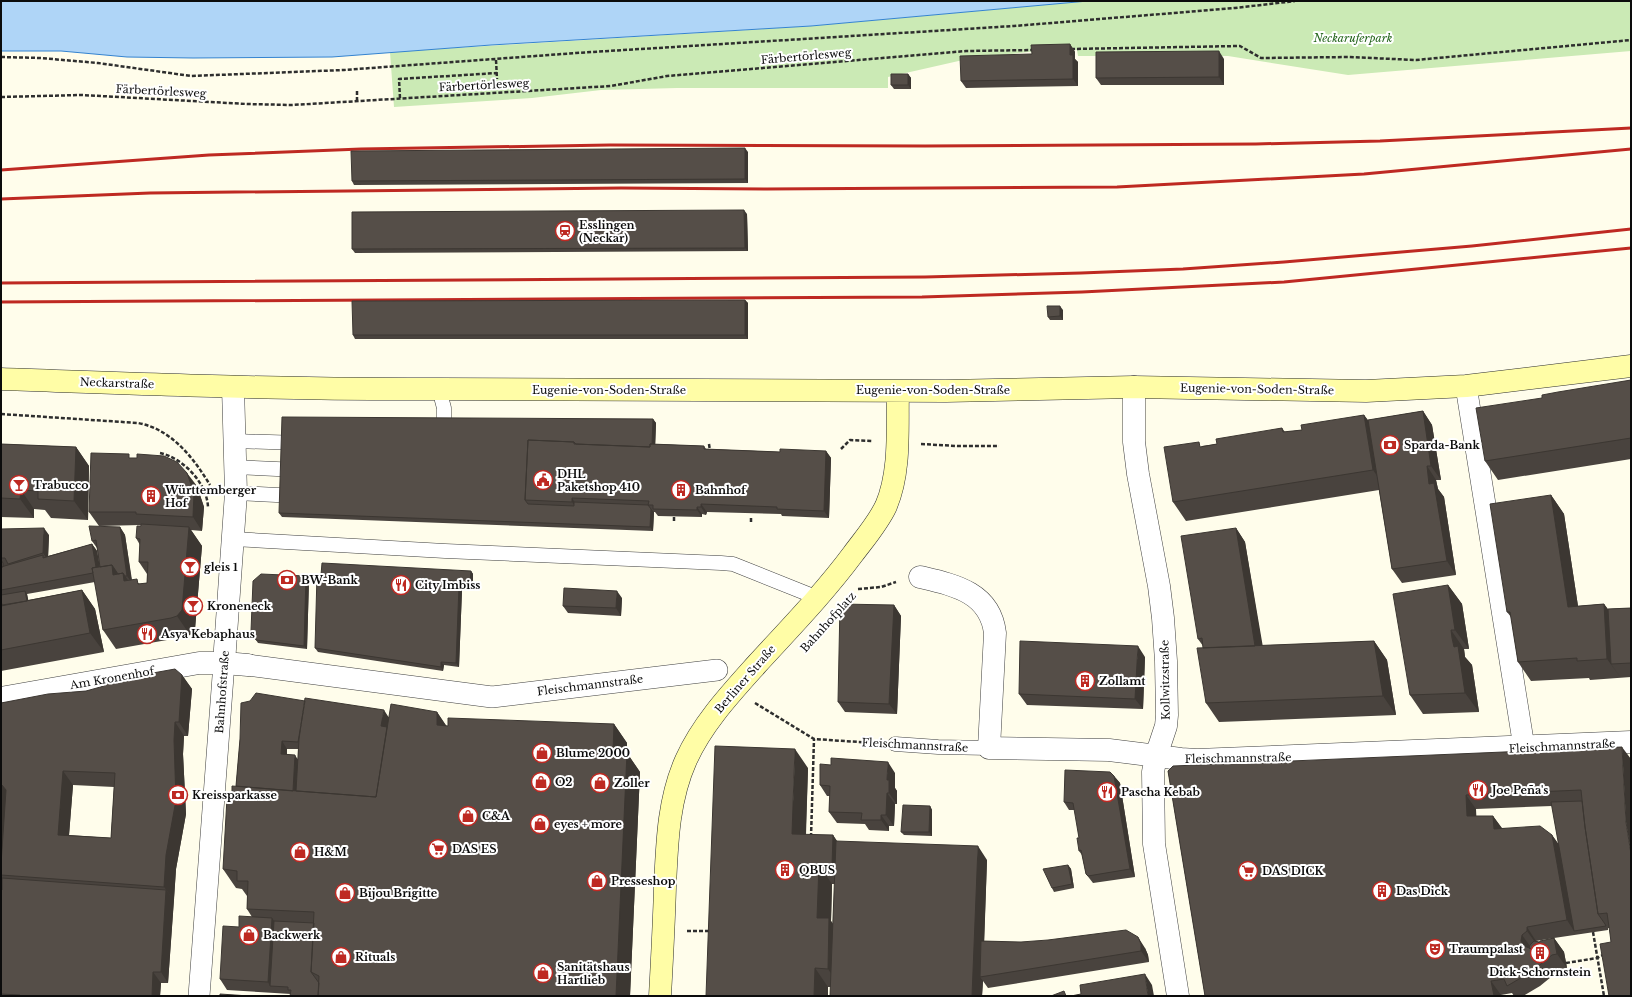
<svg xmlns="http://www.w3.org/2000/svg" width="1632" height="997" font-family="'Libre Baskerville',serif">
  <rect width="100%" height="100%" fill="#fffdeb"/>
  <path fill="#cbeab5" d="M1088 1H1631V51L1348 75 1228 56H1078L1077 50 1036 51 963 60 888 77V88H677L601 90 532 98 394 107 390 52 811 26Z"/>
  <path fill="#afd5f7" stroke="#3483d0" d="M1 1H1088L811 26 491 45 332 57 193 58 127 57 61 51H1Z"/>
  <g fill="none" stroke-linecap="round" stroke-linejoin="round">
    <g stroke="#3f3f3f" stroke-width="15">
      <path id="service" d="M439 389 444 408V437
        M234 441 300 443
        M235 467 299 470
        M236 493 298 496
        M233 539 445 551 721 563 733 564 818 598
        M895 744 938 747 989 748"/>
    </g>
    <g stroke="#3f3f3f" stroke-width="22">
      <path id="pedestrian" d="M1466 386 1524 747
        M248 665 492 697 717 670
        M199 996 224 663"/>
    </g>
    <g stroke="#3f3f3f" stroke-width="23">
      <path id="minor" d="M1134 387V442L1138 474 1159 586 1163 618 1166 661 1167 715 1166 726 1156 756 1153 772 1154 844 1178 996
        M920 577C954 585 990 592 995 633L989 748 1109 750 1181 759 1197 760 1631 742
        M224 663 236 493 233 387
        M1 698 199 663H224L248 665"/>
    </g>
    <g stroke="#2e2e2e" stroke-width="23">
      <path id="secondary" d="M1 379C147 384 293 390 439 389L946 391 1134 387 1366 391 1466 386 1631 366
        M660 996C662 960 664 923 665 887 667 844 668 800 686 760 702 724 731 693 757 664 790 628 824 593 853 554 865 538 878 523 886 506 901 471 897 428 898 391"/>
    </g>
    <path stroke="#2e2e2e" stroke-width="2.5" stroke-dasharray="4 2" stroke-linecap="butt" d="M1071 49 1240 46 1261 58 1349 57 1416 60 1631 40
      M1 57 40 58 98 63 191 76 344 70 576 53 1014 26 1235 8 1295 1
      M496 60 497 79
      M357 91V101
      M1 97 82 95 247 104 292 105 611 86 667 76 966 51 1034 50
      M400 98 399 79 497 73
      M1 414 138 423C171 429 193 457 210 485
      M709 444 710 451
      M921 444 957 446H999
      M841 449 850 440 872 441
      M160 453C183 458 207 483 208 507
      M751 518V523
      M674 521V516
      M858 589 881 587 896 582
      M755 703 814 739 874 743
      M811 837 814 739
      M687 931H710
      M1593 932 1604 996
      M1566 963 1597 958 1605 954"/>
    <use href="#service" stroke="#fff" stroke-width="14"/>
    <use href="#pedestrian" stroke="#fff" stroke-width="21"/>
    <use href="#minor" stroke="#fff" stroke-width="22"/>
    <use href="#secondary" stroke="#fffda6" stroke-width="22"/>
    <path stroke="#be2922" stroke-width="3" d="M1 170 209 155 361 149 610 145 925 146 1256 144 1380 141 1631 128
      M1 199 150 193 621 188 767 189 1117 187 1364 174 1631 149
      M1 283 925 277 1081 273 1183 269 1284 262 1472 246 1631 229
      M1 302 922 297 1082 292 1284 282 1631 248"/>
  </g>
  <path fill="#49433e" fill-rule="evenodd" d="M1070 44 1075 52V59L1078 62V86L966 88 961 81 1032 54Z
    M1224 59V85H1101L1096 78Z
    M908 74 911 78V89H894L891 85Z
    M748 152V183L354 185 352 181Z
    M747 214 748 251 355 253 352 249Z
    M745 300 748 303V339H355L353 335Z
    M1063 310V320H1050L1048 317Z
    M1631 380V459L1498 480 1485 461 1542 398Z
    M1423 411 1432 425 1441 480H1436L1438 489 1444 497 1456 575 1402 583 1392 569 1379 490 1186 521 1173 502 1202 446 1217 444 1282 428 1285 432 1302 430 1364 415 1368 420Z
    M653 419 656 423 655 444 704 446 706 449 780 452 826 451 831 458 829 518 782 516 781 514 707 512 706 515 702 514V517L658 516 655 512H654L653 531 282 517 279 513Z
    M1 444 76 447 89 466 88 520 51 518 45 510 34 509V518L1 517Z
    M132 458 197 486 204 507 202 531 191 530 202 546 195 629 190 635 184 637 116 649 103 630 95 582 27 594 28 600 82 590 95 609 104 652 1 671V529L49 535 48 556 92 544 97 551 100 567 97 548 92 541 120 527 125 535 132 580 140 584 147 583V574L139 562 140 545 136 538 141 525 99 526 89 512Z
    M1551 495 1564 514 1578 606 1604 604 1608 609 1631 608V677L1590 680 1589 678 1531 681 1518 662 1511 617 1507 612Z
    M1236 528 1245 542 1262 646 1374 641 1387 660 1396 715 1219 722 1206 703 1203 648V646L1198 639Z
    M471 571 473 574V586L446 584V586L462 590 459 667 444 665 443 671 318 652 315 648 321 575Z
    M309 580 307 649 258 643 256 640Z
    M1448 585 1462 604 1469 649H1464L1465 657 1472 665 1479 712 1423 714 1410 695Z
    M622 598 621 616 568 613 563 606Z
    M894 605 901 616 897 714 845 712 838 702Z
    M1145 657 1143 709 1027 705 1019 694Z
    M182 675 192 689 188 736H184L183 754 186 814 176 869 168 983H161L160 996H1V890H2V888H1V703L86 691ZM73 785 114 787 111 838 69 835Z
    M437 712 446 726 614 724 627 743V753L640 772 630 996H290L291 994 227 990 220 979 239 927 252 917 247 909V896L242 889 236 888 223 869 232 798 236 786 240 739 389 717ZM287 749H298V759L287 755Z
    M1622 747 1611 942 1610 928H1608V930L1554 938 1564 952 1567 968 1561 969 1540 986 1523 996H1514L1512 993 1501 995V996H1205L1168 771ZM1552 806 1559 845 1552 835 1502 828 1493 816H1476V809ZM1554 938 1539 942 1536 941Z
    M808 768 806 835H833L837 842 987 860 984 941 1145 948 1148 955 1149 962 988 988 983 981 982 996H830L831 987H828V996H706ZM832 884H835L833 924 831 921Z
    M895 773V788L897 791V804H895L894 826H889V831L869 830 865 824 837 823 829 812 830 796H827L820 785Z
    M1114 776 1120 783 1135 877 1093 883 1086 874 1082 855 1079 851V838L1075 810H1069L1064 802Z
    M930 806 932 810V836L904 835 901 832Z
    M1068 865 1071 869 1074 888 1054 892 1052 888Z"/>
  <path fill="#3c3732" d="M1070 44 1075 52V59L1078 62V86L1073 79 1070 55Z
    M1219 51 1224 59V85L1219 77Z
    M908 74 911 78V89L908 85Z
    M745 148 748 152V183L745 179Z
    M744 210 747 214 748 251 745 248Z
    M745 300 748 303V339L745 335Z
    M1060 306 1063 310V320L1060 316Z
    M1423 411 1432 425 1441 480 1431 466Z
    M1364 415 1377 434 1386 489 1373 470Z
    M653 419 656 423 655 454 652 451Z
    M76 447 89 466 88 520 74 501Z
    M826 451 831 458 829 518 824 511Z
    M1427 466 1436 480 1438 489 1444 497 1456 575 1447 561 1429 484Z
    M187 473 197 486 204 507 202 531 193 517Z
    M21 490 34 509V518L20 499Z
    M1551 495 1564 514 1581 626 1568 607Z
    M572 498 577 506V509L572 502Z
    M701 504 707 512 706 515 701 507Z
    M697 507 702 514V517L697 510Z
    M651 509 654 512 653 531 650 527Z
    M120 527 125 535 132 583 127 576Z
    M189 527 202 546 195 629 190 635 177 616Z
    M44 528 49 535 48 560 43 553Z
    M1236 528 1245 542 1266 665 1256 651Z
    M92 544 97 551 102 580 97 573Z
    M112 565 125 584 113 575Z
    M471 571 473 574V586L470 582Z
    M123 573 136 592 124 581Z
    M306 576 309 580 307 649 304 646Z
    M443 580 446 584V590L443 586Z
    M1448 585 1462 604 1469 649 1455 630Z
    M459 586 462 590 459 667 456 663Z
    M82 590 95 609 104 652 90 633Z
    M25 591 27 594 32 617 29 613Z
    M617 591 622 598 621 616 616 608Z
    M1604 604 1617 623 1611 664 1621 678 1607 659Z
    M894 605 901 616 897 714 889 704Z
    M1451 630 1464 649 1465 657 1472 665 1479 712 1465 693 1454 647Z
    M1374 641 1387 660 1396 715 1383 696Z
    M1138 646 1145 657 1143 709 1135 699Z
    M441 662 444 665 443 671 441 667Z
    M182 675 192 689 188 736 179 722Z
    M384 710 391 721 389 737 381 726Z
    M437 712 450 731 437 725Z
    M175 722 184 736 183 754 186 814 176 869 174 900 164 887Z
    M614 724 627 743V753L640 772 630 996H616L613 752Z
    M282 741 287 749 286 762 281 754Z
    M1622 747 1631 759V854L1626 822Z
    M795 749 808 768 805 853 792 834Z
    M295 755 300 763 298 798 293 794Z
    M888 762 895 773V788L897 791V804L889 793 887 780Z
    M63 771 73 785 68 848 58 835Z
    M1114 776 1120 783 1135 877 1130 869Z
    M2 785 16 804 1 875V805Z
    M887 793 895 804 894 826 886 815Z
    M1466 795 1476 809 1477 830 1467 816Z
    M930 806 932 810V836L929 832Z
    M881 815 889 826V831L881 820Z
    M1493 816 1503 830 1494 829Z
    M833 835 846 854 845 885 832 866Z
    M1552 835 1562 849 1574 931 1567 920Z
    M978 846 987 860 983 977H980L983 981 982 996H972Z
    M819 865 832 884 831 921 842 937 841 988 828 969 817 918Z
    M1068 865 1071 869 1074 888 1072 884Z
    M166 890 174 900 168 983 161 972Z
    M272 918 280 929 270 986 268 982Z
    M1527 927 1536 941 1537 945 1527 931Z
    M1522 935 1532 949 1524 946 1521 941Z
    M1138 937 1145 948 1148 955 1149 962 1141 951Z
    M1554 938 1564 952 1567 968 1557 954Z
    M815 968 828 987V996H814Z
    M153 972 161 983 160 996H152Z
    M1145 974 1152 985 1154 996H1148Z
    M1491 981 1501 995V996H1494Z"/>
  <path fill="#554e48" stroke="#3c3732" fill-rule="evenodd" d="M1070 44V55H1073V79L961 81 960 56 1032 54 1031 45Z
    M1219 51V77L1096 78V52Z
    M891 74H908V85H891Z
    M745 148V179L352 181 351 151Z
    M744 210 745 248 352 249V212Z
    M745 300V335H353L352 301Z
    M1047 306H1060V316L1048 317Z
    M1631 380V438L1485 461 1476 408 1542 398V395L1558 392Z
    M1423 411 1431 466H1427L1429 484 1434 483 1447 561 1392 569 1368 420Z
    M1364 415 1373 470 1173 502 1164 447 1199 442 1200 447 1217 444 1216 439 1282 428 1283 432 1302 430 1301 425Z
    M282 417 653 419 652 444H650V447L576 444 574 442 528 440 525 500 528 504 574 506V502L648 505 651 509 650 527 279 513Z
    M528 440 574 442V444L650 447V444L704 446V449L780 452V449L826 451 824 511 777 509V507L701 504V507H697V510L653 509V505H648L649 501 572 498V502L525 500Z
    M1 444 76 447 74 501 38 499V491L21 490 20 499 1 498Z
    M91 453 129 454V458H137V454L164 456 177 462 187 473 194 493 193 517 136 514V512H89Z
    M1551 495 1568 607 1604 604 1607 659 1577 661V658L1518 662 1510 612H1507L1490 504Z
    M141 524 189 527 182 610 177 616 171 618 103 630 92 568 112 565 113 575 123 573 124 581 137 579 138 584 147 583 148 562H139L140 539 136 538 137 526H141Z
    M89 526 120 527 127 576H125L123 573 118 574 112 565 100 567 96 540 92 541Z
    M44 528 43 553 8 564 5 558H1V529Z
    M1236 528 1255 646 1203 648 1202 638 1198 639 1181 536Z
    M92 544 96 567 92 568 93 573 1 590V567L43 555V558Z
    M1 560 3 563V567H1Z
    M322 563 471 571 470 582 443 580V586H459L456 663 441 662V667L315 648 317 575H321Z
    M261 574 306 576 304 646 256 640 251 631 253 581Z
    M1448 585 1455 630H1451L1452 638 1454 647 1458 646 1465 693 1410 695 1393 594Z
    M564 588 617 591 616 608 563 606Z
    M82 590 90 633 1 650V606Z
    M25 591 27 601 2 605 1 600V595Z
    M840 604 894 605 889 704 838 702Z
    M1631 608V663L1611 664 1608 609Z
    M1020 641 1138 646 1135 699 1019 694Z
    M1374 641 1383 696 1206 703 1197 648Z
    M175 669 182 675 179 722H175L174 740 176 800 166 855 164 887 1 875V864L6 790 2 785H1V703L48 694 86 691 104 686 103 682ZM63 771 115 773 111 838 58 835Z
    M256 693 305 701 298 742 282 741 281 754 295 755 293 791 236 786 240 739 241 703 250 701Z
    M305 698 384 710 381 726 387 727 376 797 296 791 299 739Z
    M391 704 437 712V725L448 726V718L614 724 613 752 627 753 616 996H318L319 976 311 972 314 912 247 909 248 881H237V871L223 869 227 798H232V786L376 797Z
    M715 746 795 749 792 834 833 835 832 866 819 865 817 918H829L828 969 815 968 814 996H706Z
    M1622 747 1626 822 1631 854V996H1609L1600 944 1611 942 1610 934 1607 913 1598 914 1585 827 1581 790 1466 795 1467 816H1493L1494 829 1540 826 1552 835 1567 920 1527 927V931L1522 935 1521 941 1524 946 1532 949 1537 946 1540 941 1554 938 1557 954 1552 955 1531 972 1507 986 1504 979 1491 981 1494 996H1205L1168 771 1173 766Z
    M831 758 888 762 887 780H889V793H887L886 815H881V820H861L862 813 829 812 830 786 820 785V764L831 765Z
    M1065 770 1110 772 1114 776 1130 869 1088 876 1086 874 1081 850 1079 851 1077 838H1079L1073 803 1064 802Z
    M1 785H2L1 805Z
    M1582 801 1585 827 1598 914 1605 924 1606 926 1574 931 1551 802Z
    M903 805 930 806 929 832H901Z
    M836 841 978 846 972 996H830Z
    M1068 865 1072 884 1052 888 1043 869Z
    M2 878 166 890 161 972H153L152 996H20V995L1 994V890H2Z
    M239 916 272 918 268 982 220 979 223 926 239 927Z
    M274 921 314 923 311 972 319 983 318 996H290L291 990H288V987L270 986Z
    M1126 930 1138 937 1141 944V951L980 977 981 941 1021 942 1048 940Z
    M1534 941 1539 942 1537 946 1532 949 1529 948 1530 945Z
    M1145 974 1148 996H1071L1081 994 1080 985Z
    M1064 991 1066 996H1051Z
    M220 994 249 996H220Z"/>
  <defs>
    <g id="station-ring" transform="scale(1)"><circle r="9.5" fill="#fff" stroke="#be2922" stroke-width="1.5"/><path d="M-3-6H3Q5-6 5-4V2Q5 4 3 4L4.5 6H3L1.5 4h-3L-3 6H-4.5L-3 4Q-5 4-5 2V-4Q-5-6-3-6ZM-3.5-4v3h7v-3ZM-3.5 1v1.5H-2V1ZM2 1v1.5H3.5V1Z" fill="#be2922"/></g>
    <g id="bank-ring" transform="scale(1)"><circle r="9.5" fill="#fff" stroke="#be2922" stroke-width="1.5"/><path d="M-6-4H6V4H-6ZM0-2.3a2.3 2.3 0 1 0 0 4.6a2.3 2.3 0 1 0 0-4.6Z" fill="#be2922"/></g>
    <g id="civic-ring" transform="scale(1)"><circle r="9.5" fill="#fff" stroke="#be2922" stroke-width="1.5"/><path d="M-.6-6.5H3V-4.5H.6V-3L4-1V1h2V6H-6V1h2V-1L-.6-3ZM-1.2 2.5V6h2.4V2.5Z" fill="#be2922"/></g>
    <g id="bar-ring" transform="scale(1)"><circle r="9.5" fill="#fff" stroke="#be2922" stroke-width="1.5"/><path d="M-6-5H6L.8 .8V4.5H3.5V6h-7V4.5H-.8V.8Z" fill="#be2922"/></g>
    <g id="building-ring" transform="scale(1)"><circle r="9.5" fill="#fff" stroke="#be2922" stroke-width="1.5"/><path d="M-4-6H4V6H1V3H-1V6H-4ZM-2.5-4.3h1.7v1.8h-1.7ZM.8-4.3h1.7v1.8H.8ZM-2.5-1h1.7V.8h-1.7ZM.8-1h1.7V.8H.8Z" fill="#be2922"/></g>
    <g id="restaurant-ring" transform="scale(1)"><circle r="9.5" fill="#fff" stroke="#be2922" stroke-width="1.5"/><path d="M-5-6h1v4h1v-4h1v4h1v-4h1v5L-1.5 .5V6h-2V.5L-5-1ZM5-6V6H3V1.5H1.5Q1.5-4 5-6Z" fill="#be2922"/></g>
    <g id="shop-ring" transform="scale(1)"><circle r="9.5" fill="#fff" stroke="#be2922" stroke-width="1.5"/><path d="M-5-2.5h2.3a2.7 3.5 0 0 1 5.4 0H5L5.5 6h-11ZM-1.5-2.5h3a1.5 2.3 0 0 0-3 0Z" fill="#be2922"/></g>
    <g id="supermarket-ring" transform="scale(1)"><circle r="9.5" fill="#fff" stroke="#be2922" stroke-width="1.5"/><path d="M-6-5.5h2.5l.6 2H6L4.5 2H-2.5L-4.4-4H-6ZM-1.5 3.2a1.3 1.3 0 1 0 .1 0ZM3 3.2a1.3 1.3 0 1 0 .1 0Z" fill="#be2922"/></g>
    <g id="theatre-ring" transform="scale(1)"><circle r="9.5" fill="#fff" stroke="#be2922" stroke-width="1.5"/><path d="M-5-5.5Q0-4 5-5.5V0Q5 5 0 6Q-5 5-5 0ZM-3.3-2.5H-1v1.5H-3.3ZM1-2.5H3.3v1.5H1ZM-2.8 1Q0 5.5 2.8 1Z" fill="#be2922"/></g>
  </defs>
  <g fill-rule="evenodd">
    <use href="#station-ring" x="565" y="231"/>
    <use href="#bank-ring" x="1390" y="445"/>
    <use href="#civic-ring" x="543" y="480"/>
    <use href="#bar-ring" x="19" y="485"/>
    <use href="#building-ring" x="681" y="490"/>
    <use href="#building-ring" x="151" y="496"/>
    <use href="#bar-ring" x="190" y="567"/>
    <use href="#bank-ring" x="287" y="580"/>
    <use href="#restaurant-ring" x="401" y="585"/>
    <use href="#bar-ring" x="193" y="606"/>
    <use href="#restaurant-ring" x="147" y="634"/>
    <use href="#building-ring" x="1085" y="681"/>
    <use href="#shop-ring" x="542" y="753"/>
    <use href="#shop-ring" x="541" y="782"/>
    <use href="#shop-ring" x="600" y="783"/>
    <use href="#restaurant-ring" x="1478" y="790"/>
    <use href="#restaurant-ring" x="1107" y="792"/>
    <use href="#bank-ring" x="178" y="795"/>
    <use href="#shop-ring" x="468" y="816"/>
    <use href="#shop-ring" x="540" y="824"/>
    <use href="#supermarket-ring" x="438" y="849"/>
    <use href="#shop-ring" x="300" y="852"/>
    <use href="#building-ring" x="785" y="870"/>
    <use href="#supermarket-ring" x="1248" y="871"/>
    <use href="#shop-ring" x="597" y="881"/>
    <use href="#building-ring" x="1382" y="891"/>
    <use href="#shop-ring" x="345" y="893"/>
    <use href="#shop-ring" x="249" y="935"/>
    <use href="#theatre-ring" x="1435" y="949"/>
    <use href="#building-ring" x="1540" y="953"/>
    <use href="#shop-ring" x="341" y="957"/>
    <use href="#shop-ring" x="543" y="973"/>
  </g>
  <g text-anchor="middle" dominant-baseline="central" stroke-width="4" stroke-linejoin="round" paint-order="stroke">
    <g font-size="11" font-style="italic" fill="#24651c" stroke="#fff">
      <text x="1353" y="38">Neckaruferpark</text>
    </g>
    <g font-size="11" fill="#0c0c0c" stroke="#fff">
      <text transform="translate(806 56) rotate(-5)">Färbertörlesweg</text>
      <text transform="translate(484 85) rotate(-3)">Färbertörlesweg</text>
      <text transform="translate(161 91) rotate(3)">Färbertörlesweg</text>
      <text transform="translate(117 383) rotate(2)">Neckarstraße</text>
      <text transform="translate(1257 389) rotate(1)">Eugenie-von-Soden-Straße</text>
      <text x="609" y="390">Eugenie-von-Soden-Straße</text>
      <text x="933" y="390">Eugenie-von-Soden-Straße</text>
      <text transform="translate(828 622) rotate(-48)">Bahnhofplatz</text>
      <text transform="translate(112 678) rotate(-10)">Am Kronenhof</text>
      <text transform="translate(745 679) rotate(-49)">Berliner Straße</text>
      <text transform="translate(1165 680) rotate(-91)">Kollwitzstraße</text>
      <text transform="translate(590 685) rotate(-7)">Fleischmannstraße</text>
      <text transform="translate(222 692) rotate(-86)">Bahnhofstraße</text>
      <text transform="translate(915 745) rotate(3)">Fleischmannstraße</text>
      <text transform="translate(1562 746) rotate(-3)">Fleischmannstraße</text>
      <text transform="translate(1238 758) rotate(-1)">Fleischmannstraße</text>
    </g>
    <g font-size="11" font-weight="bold" fill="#0c0c0c" stroke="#fff" text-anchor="start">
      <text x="579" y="225">Esslingen<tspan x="579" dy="13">(Neckar)</tspan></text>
      <text x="1404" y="445">Sparda-Bank</text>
      <text x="557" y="474">DHL<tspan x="557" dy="13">Paketshop 410</tspan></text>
      <text x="33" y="485">Trabucco</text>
      <text x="165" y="490">Württemberger<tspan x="165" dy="13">Hof</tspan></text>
      <text x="695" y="490">Bahnhof</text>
      <text x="204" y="567">gleis 1</text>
      <text x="301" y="580">BW-Bank</text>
      <text x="415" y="585">City Imbiss</text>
      <text x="207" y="606">Kroneneck</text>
      <text x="161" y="634">Asya Kebaphaus</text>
      <text x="1099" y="681">Zollamt</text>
      <text x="556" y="753">Blume 2000</text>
      <text x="555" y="782">O2</text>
      <text x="614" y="783">Zoller</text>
      <text x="1492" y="790">Joe Peña's</text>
      <text x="1121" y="792">Pascha Kebab</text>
      <text x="192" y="795">Kreissparkasse</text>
      <text x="482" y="816">C&amp;A</text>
      <text x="554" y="824">eyes + more</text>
      <text x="452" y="849">DAS ES</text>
      <text x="314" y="852">H&amp;M</text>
      <text x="799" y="870">QBUS</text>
      <text x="1262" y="871">DAS DICK</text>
      <text x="611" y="881">Presseshop</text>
      <text x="1396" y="891">Das Dick</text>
      <text x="359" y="893">Bijou Brigitte</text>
      <text x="263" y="935">Backwerk</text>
      <text x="1449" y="949">Traumpalast</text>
      <text x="355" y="957">Rituals</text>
      <text x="557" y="967">Sanitätshaus<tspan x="557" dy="13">Hartlieb</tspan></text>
      <text x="1540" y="972" text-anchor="middle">Dick-Schornstein</text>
    </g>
  </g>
  <rect width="1632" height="997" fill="none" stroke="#0c0c0c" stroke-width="4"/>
</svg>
